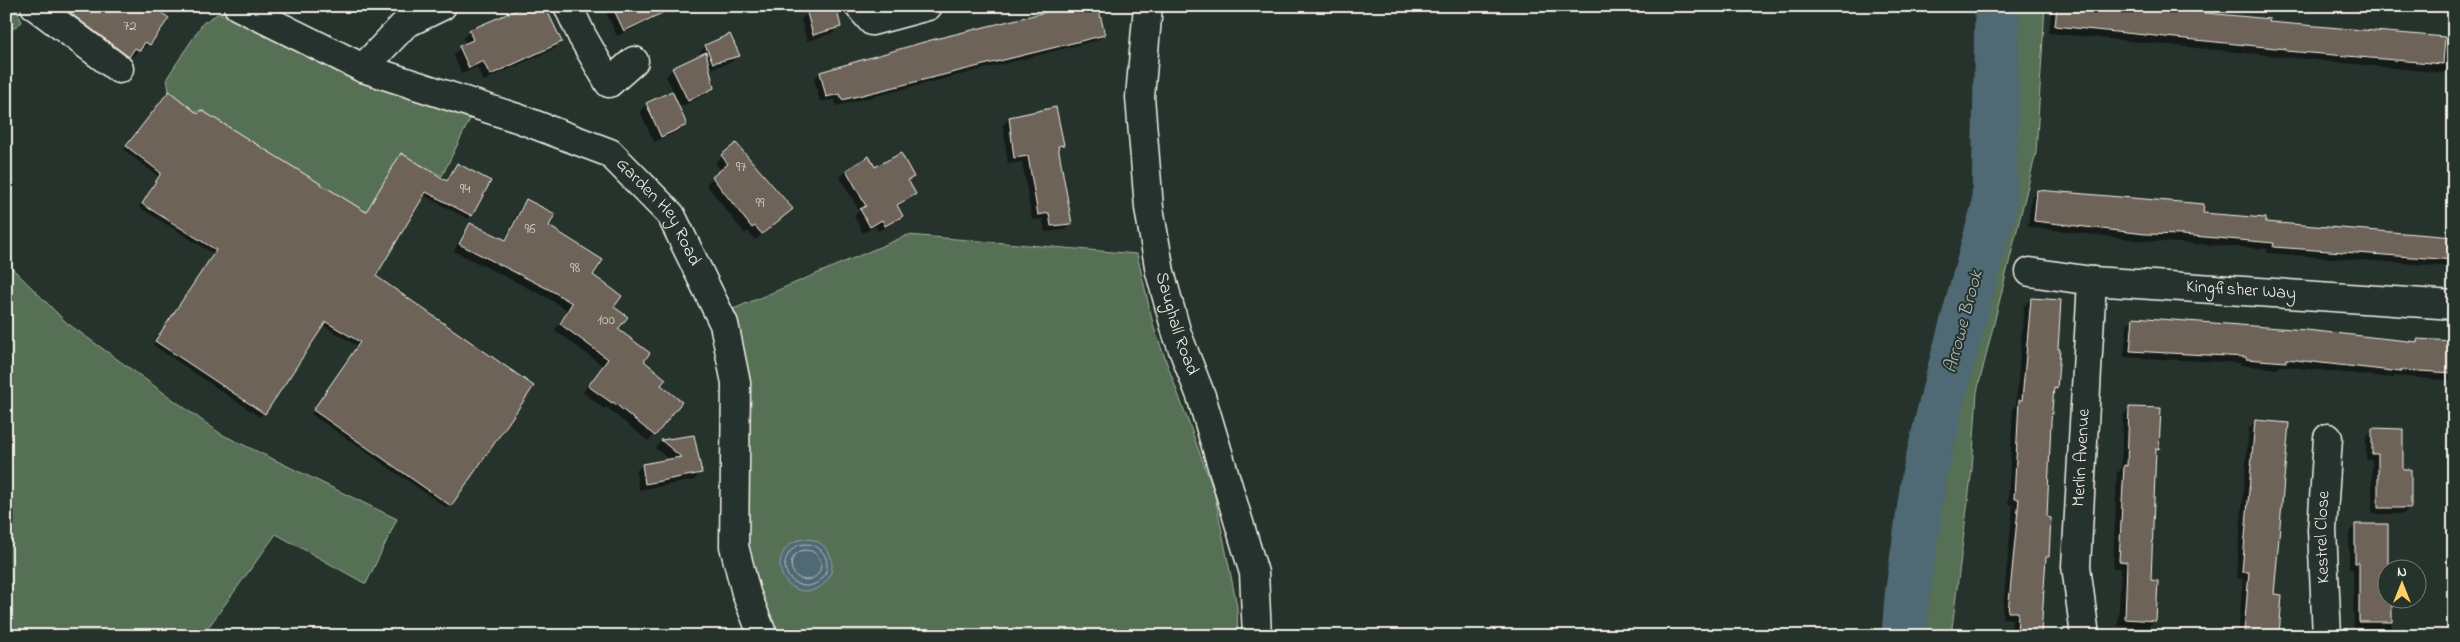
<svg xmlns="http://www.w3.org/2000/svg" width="2460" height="642" font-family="'Indie Flower',sans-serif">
  <rect width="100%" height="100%" fill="#26332d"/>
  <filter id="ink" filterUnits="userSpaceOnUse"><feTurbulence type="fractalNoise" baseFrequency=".02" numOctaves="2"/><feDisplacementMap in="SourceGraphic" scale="10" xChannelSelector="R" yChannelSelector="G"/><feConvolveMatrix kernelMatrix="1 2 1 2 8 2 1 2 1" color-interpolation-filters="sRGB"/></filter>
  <g filter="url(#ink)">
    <path fill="#566f55" stroke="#a5b09e" d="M6 6H15L22 22 6 34Z
      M1997 6H2045L2036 153 1977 392 1972 469 1951 636H1905L1924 476 1947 380 1994 207Z
      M219 13 470 119 442 176 401 154 366 212 201 110 196 112 169 91 167 78 203 23Z
      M908 235 1137 254 1154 328 1214 492 1237 606 1238 636H781L751 576 745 515V354L731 310Z
      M6 262 67 323 221 434 397 519 366 584 276 534 202 636H6Z"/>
    <path fill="#4f6974" stroke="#919fa2" d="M780 565a26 26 0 1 1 52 0a26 26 0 1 1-52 0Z"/>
    <path fill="#0007" d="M51 6H150L167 18 142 51 139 49 132 57 129 54 121 62Z
      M330 6H346L333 12Z
      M603 6H657L661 13 654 19 617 36Z
      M769 6H784L776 14Z
      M2052 6H2120L2454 40V74L2049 33Z
      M808 13 840 26 833 33 807 41 801 19Z
      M470 31 561 42 554 49 483 81 477 67 462 74 453 54 466 44 463 38Z
      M1104 34 1098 40 836 106 835 99 820 102 814 79 820 73Z
      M706 46 738 55 732 62 709 69 713 88 706 94 681 107 666 76 673 69 700 56 699 53Z
      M165 96 365 213 398 158 446 182 457 165 471 216 468 219 423 195 374 276 450 505 447 508 311 414 357 346 323 325 260 417 153 345 214 254 139 207 159 177 124 150Z
      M647 104 686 124 679 131 654 142 640 111Z
      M1010 118 1062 144 1058 149 1071 224 1064 230 1045 232 1043 219 1032 220 1022 162 1008 164 1003 125Z
      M736 144 784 216 755 240 748 231 745 234 706 184 721 170 715 163Z
      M869 158 875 169 912 176 908 181 915 194 897 207 902 215 895 222 878 231 875 226 863 233 854 216 859 211 840 177 846 171Z
      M2037 191 2263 223 2454 238V267L2267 253 2268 249 2138 240 2028 227 2031 198Z
      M526 201 591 275 613 307 617 329 642 361 654 435 648 441 606 407 604 409 583 392 603 366 555 330 567 310 546 297 454 251 464 231 470 225 504 240 520 207Z
      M2031 299 2056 388 2053 391 2046 519 2048 557 2045 560 2040 632H2050V636H2011L2012 619 2002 618 2013 505H2008L2013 408 2016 405 2024 306Z
      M2134 319 2415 343 2418 340 2454 343V381L2395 376 2393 378 2280 366 2278 369 2240 365V363L2124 357 2127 325Z
      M2130 408 2158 448 2155 452 2149 582 2155 620 2148 627 2118 626 2121 568H2113L2117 473 2121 470 2123 415Z
      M2255 422 2273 596H2280L2277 636H2238L2243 579 2236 578 2249 428Z
      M2373 430 2402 470 2410 508 2403 514H2372V460H2366V436Z
      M693 436 700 473 694 480 639 490 636 472 642 465 670 460 655 448 661 441Z
      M2356 525 2388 600H2391L2392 636H2354L2353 569H2349V532Z"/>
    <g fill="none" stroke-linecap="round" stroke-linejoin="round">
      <path stroke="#b2bbba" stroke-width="1" d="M785 565a21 21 0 1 1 42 0a21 21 0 1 1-42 0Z
        M791 565a15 15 0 1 1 30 0a15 15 0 1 1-30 0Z"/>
      <path stroke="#4f6974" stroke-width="45" d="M1904 636 1907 597 1924 476 1947 380 1994 207 1997 6"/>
    </g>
    <path fill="#6e6359" stroke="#f4f1e8" d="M61 6H152L169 18 150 45 145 42 140 51 135 48 129 57Z
      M526 6H545L562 42 490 75 483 61 469 68 459 46 473 40 469 30Z
      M612 6H677L624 31Z
      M805 6H836L841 27 813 35Z
      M1071 6H1098L1105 35 842 100 840 94 826 97 820 72 931 40Z
      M2057 6H2132L2270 19 2269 22 2445 37 2443 64 2286 51V49L2055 26Z
      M730 34 740 56 713 63 705 45Z
      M706 52 714 88 688 101 672 68Z
      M169 91 198 114 201 110 366 212 401 153 447 181 457 163 491 181 472 216 426 192 376 276 534 386 451 506 313 410 360 342 326 322 265 414 155 341 216 250 142 204 161 173 126 146Z
      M672 91 687 125 661 137 646 103Z
      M1056 107 1064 145 1058 146 1072 224 1051 226 1049 213 1038 215 1028 156 1014 158 1009 117Z
      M736 143 793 209 762 234 755 226 752 228 712 177 728 164 721 155Z
      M901 153 914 177 908 180 916 194 897 205 903 216 885 226 882 220 870 227 860 209 866 206 846 170 869 156 875 167Z
      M2037 190 2204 204 2203 213 2265 218V222L2454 237V260L2273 247 2274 243 2182 235 2145 234 2034 221Z
      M526 199 555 214 549 226 603 260 593 275 622 296 614 307 628 317 618 329 650 353 644 361 666 379 661 385 682 402 655 436 613 402 612 403 588 386 608 359 560 324 572 303 552 291 459 244 470 223 506 240Z
      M2031 298 2061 300 2058 349H2060L2057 389 2054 388 2051 422 2047 517 2051 518 2049 557H2046L2041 636H2017L2018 612H2008L2019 499H2014L2019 400H2022Z
      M2133 317 2306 330 2417 342V339L2454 341V373L2401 370V372L2286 359V362L2246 359V357L2130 351Z
      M2129 407 2161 408 2159 449 2156 448 2151 580 2158 581 2156 621 2125 619 2127 562 2119 561 2124 465 2127 466Z
      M2255 420 2289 423 2274 594 2282 595 2279 635 2244 632 2249 572H2242Z
      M2372 428 2403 429V469H2411V508H2378V454H2372Z
      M694 435 702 473 645 484 642 464 681 457 661 440Z
      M2355 524H2388V600H2392V622H2359V563H2355Z"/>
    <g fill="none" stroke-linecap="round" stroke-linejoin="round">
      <g stroke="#f4f1e8" stroke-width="31">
        <g id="minor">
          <path d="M35 6 119 69"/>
          <path id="s1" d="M238 6 363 68 520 119 610 153 671 215 724 324 736 383 734 546 746 593 763 636"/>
          <path d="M568 6 582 36 609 83 634 61"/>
          <path d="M859 6 872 21 928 6"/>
          <path id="s2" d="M1148 6 1140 97 1149 208 1160 272 1177 334 1201 396 1254 573 1257 636"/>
          <path d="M363 68 405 24 442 6"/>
          <path id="s3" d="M2030 272 2092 281 2454 305"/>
          <path id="s4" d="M2085 636 2076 566 2092 281"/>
          <path id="s5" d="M2327 636 2322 530 2328 438"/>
        </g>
      </g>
      <use href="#minor" stroke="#26332d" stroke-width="28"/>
    </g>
  </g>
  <g text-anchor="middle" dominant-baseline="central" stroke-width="4" stroke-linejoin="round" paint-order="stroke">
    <g font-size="15" fill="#d2cec4">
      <text x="130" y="26">72</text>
      <text x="741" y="167">97</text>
      <text x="465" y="189">94</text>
      <text x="760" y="203">99</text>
      <text x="530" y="229">96</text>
      <text x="575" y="268">98</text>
      <text x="606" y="320">100</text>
    </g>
    <g font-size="18" fill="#f4f1e8" stroke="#26332d">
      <text stroke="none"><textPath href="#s1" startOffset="478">Garden Hey Road</textPath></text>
      <text stroke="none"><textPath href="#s3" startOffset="212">Kingfisher Way</textPath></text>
      <text stroke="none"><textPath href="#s2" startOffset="322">Saughall Road</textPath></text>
      <text stroke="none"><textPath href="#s4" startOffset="179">Merlin Avenue</textPath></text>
      <text stroke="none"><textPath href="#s5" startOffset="99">Kestrel Close</textPath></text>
    </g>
    <g font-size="19" font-style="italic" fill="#b2bbba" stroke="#26332d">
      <text transform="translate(1964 322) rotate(-75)">Arrowe Brook</text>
    </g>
  </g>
  <rect width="2460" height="642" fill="none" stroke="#26332d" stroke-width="25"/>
  <rect x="12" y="12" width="2435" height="617" fill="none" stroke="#f4f1e8" stroke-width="2" filter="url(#ink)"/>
  <g transform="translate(2402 584)"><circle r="24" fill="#26332d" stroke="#787f78"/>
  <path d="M0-4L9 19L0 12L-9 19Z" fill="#ffd166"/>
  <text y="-8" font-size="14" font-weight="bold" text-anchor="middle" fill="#f4f1e8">N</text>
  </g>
</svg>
